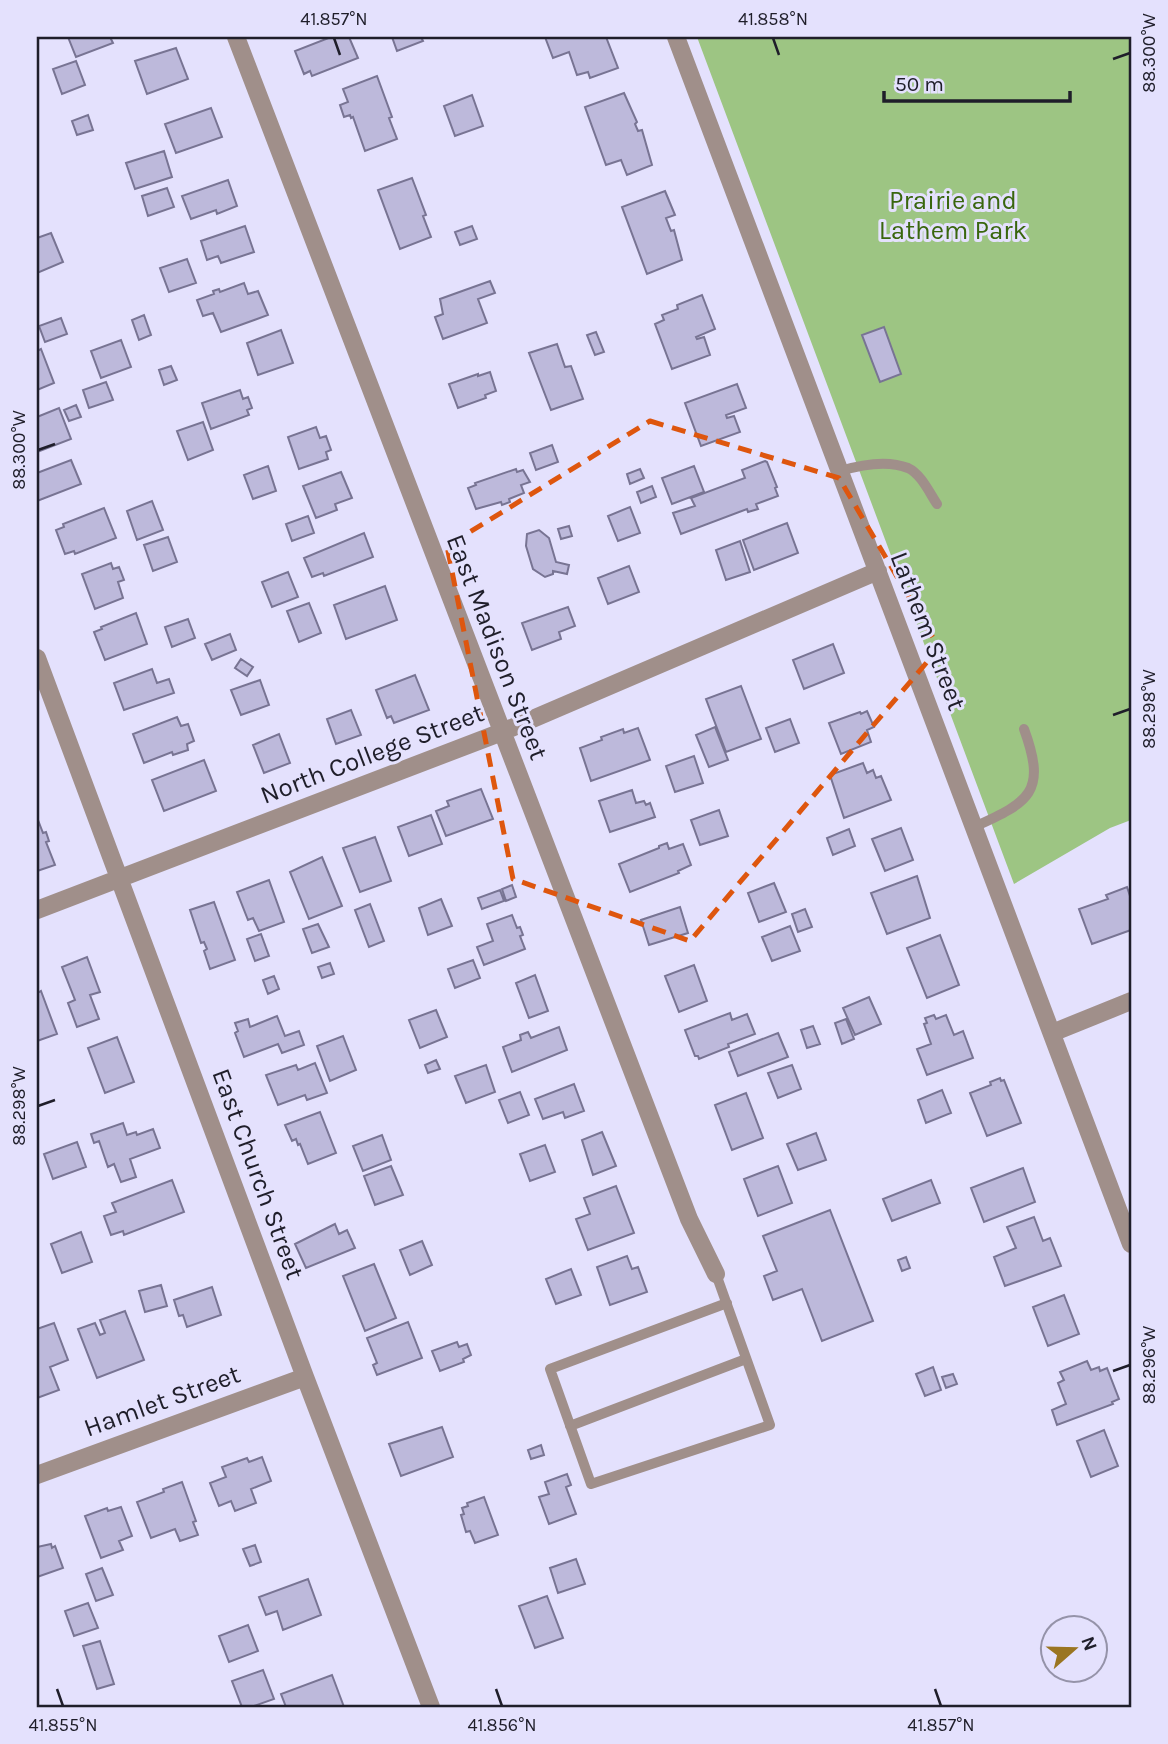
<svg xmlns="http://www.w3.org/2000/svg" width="1168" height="1744" font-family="Karla,sans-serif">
  <rect width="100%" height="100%" fill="#e4e1fd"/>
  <path fill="#9dc583" d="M697 37H1131V820L1110 828 1014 884Z"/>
  <path fill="#bdb9db" stroke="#787493" stroke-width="2" d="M68 37H110L113 43 76 57Z
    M331 37H349L358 58 312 76 310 71 304 74 295 51Z
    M392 37H421L423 41 397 51Z
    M545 37H606L618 68 590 78 588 72 577 75 569 52 553 58Z
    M176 48 188 79 147 94 135 61Z
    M76 61 85 85 62 94 53 69Z
    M377 76 392 117 389 118 397 139 365 151 353 117 351 118 350 115 344 117 340 105 348 102 343 89Z
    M624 93 637 122 635 124 638 131 642 130 652 165 627 175 621 160 606 165 585 107Z
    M472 95 483 126 455 136 444 106Z
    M211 108 222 137 176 153 165 124Z
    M88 115 93 130 77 135 72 121Z
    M164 151 172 177 135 189 126 163Z
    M412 178 426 215 423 216 431 237 400 249 378 190Z
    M228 180 237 206 217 214 216 210 191 219 182 196Z
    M167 188 174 207 148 216 142 196Z
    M665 191 675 215 666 218 671 231 674 230 682 260 647 274 622 207Z
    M245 226 254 252 221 263 218 256 207 260 201 241Z
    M472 226 477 239 460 245 455 232Z
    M51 233 63 262 37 273V238Z
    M187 259 196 283 169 292 160 268Z
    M490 281 495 293 478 299 487 323 443 339 435 317 443 314 440 299Z
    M244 283 248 294 258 291 268 315 221 332 213 313 203 316 197 300 214 294 213 291 219 289 220 292Z
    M702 295 715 329 696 337 697 339 704 337 710 355 672 369 655 324 664 320 662 315 678 309 677 305Z
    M144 315 151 335 139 340 132 320Z
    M61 318 67 334 45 342 39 326Z
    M884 327 901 374 880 382 862 335Z
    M281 330 293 363 258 375 247 343Z
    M596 332 604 352 595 355 587 335Z
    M121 340 131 367 101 378 91 351Z
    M557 344 565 367 571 366 583 399 551 410 529 353Z
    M41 349 54 383 37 390V351Z
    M171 366 177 380 164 385 159 370Z
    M490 372 496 391 485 395 486 398 458 408 449 384 478 374V376Z
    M106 382 113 400 89 408 83 390Z
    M737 384 746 408 726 415 727 418 734 416 740 432 701 446 685 403Z
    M240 390 243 399 248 397 252 408 247 410 249 415 211 429 202 403Z
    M76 405 81 417 69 421 64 410Z
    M59 408 71 439 37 452V417Z
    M203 422 213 450 188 460 177 431Z
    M316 427 320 438 326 436 331 450 326 452 328 459 299 469 288 437Z
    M552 445 558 462 536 470 530 453Z
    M71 460 81 484 37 501V473Z
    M765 461 767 462 777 487 775 488 778 496 756 504 758 509 748 512 747 509 681 534 673 513 695 506 691 498 745 478 742 470Z
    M268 466 276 491 253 499 244 475Z
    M694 466 704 492 672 504 662 478Z
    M516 469 517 472 523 470 530 482 521 485 524 493 509 499 510 502 502 505 501 502 476 509 468 488 476 485 475 483Z
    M640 469 644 478 630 484 627 474Z
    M341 472 352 498 335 504 337 510 316 518 303 486Z
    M652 486 656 497 641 503 637 492Z
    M152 501 163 530 137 540 127 511Z
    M630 507 640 533 618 541 608 516Z
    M104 508 116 538 75 554 74 551 65 554 56 530 64 527 63 524Z
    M308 516 314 533 292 541 286 524Z
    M787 523 798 553 754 570 743 540Z
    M569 526 572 536 561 539 558 529Z
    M539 530 549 538 556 562 569 565 567 574 553 571V574L545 577 533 569 526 546 527 534Z
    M364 533 373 557 324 576 323 573 312 577 304 558Z
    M168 537 177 562 153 571 144 545Z
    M740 541 750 572 726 580 716 550Z
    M111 563 113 569 119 567 124 580 118 582 123 598 95 609 82 574Z
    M629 566 639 592 608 604 598 578Z
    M288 572 298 597 272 607 262 582Z
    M385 586 397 620 346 639 334 605Z
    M309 603 321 633 299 642 287 611Z
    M568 607 575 626 559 632 561 639 532 650 522 623Z
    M136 613 147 644 105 660 94 632 102 629 101 627Z
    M188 619 195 638 172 647 165 627Z
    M230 634 236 650 212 660 205 644Z
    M833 644 844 673 804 689 793 660Z
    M241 659 253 667 247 676 235 668Z
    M152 669 157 683 169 679 174 693 124 710 114 683Z
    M415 675 429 710 394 723 391 716 387 718 376 690Z
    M260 680 269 705 241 715 231 690Z
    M741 686 761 739 726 752 706 699Z
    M351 710 361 735 336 744 327 719Z
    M867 711 874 727 867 730 871 742 841 754 829 723 860 712 861 714Z
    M177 717 181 726 188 724 194 741 187 744 188 750 173 755 172 752 144 763 133 734Z
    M790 719 799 743 775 752 766 728Z
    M715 727 728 760 709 767 696 735Z
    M638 728 650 760 591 781 580 748 602 740 601 737 623 729 624 733Z
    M279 734 290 763 264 773 253 745Z
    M694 756 703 783 675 792 666 766Z
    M204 760 216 791 164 811 152 780Z
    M863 763 867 773 873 770 876 778 881 776 891 800 844 818 830 775Z
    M481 789 493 819 446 836 436 811 449 806 447 801Z
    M632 790 636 803 644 801 646 805 650 803 655 817 610 832 599 801Z
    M719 810 728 836 700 845 691 820Z
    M431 815 442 844 409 856 398 827Z
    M38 820 43 833 46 832 49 841 46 842 55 865 37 871Z
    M901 828 913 860 885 871 872 839Z
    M849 829 855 846 833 855 827 838Z
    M375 837 391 881 360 892 343 848Z
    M667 843 669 849 683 844 691 865 678 871 679 873 630 892 619 864 659 848V846Z
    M322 857 342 906 309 919 290 872Z
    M917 876 930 918 887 934 871 893Z
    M269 880 284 922 259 931 253 918 248 920 237 892Z
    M774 883 786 912 759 922 748 893Z
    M512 885 516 897 506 901 502 889Z
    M1127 887 1131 899V930L1092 944 1079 909 1108 899 1106 895Z
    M500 890 504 901 482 909 478 898Z
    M441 899 452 926 428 935 419 908Z
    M214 902 235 960 210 969 204 951 207 949 204 942 201 943 190 910Z
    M370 904 384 941 369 947 355 910Z
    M680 907 688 933 649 945 641 920Z
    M805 909 812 927 798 932 792 914Z
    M512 915 517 928 520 927 523 935 520 936 525 949 484 965 477 947 493 941 487 924Z
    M318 924 329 947 312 953 303 929Z
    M790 926 800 951 772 961 762 937Z
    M261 934 269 956 255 961 247 939Z
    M940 935 959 985 927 998 907 948Z
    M87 957 100 992 90 995 99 1019 77 1027 68 1003 75 1000 62 967Z
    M473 960 480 978 455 988 448 969Z
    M330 963 334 974 322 978 318 967Z
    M694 965 707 1001 679 1012 665 976Z
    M535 975 548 1011 529 1018 516 983Z
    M274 976 279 989 268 994 263 980Z
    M41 991 57 1034 37 1041V993Z
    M869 997 881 1024 855 1035 843 1008Z
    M436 1010 447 1037 420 1048 409 1020Z
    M730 1013 732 1020 747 1014 755 1034 728 1044 729 1047 699 1059 698 1056H695L685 1030Z
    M934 1015 936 1019 946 1015 954 1035 963 1031 973 1058 927 1075 917 1049 931 1044 924 1024 927 1023 925 1018Z
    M277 1016 285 1036 299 1031 304 1045 282 1053 278 1044 244 1057 235 1033 238 1031 235 1023 248 1019 250 1027Z
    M846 1019 854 1039 842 1044 835 1023Z
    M813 1026 820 1044 807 1048 801 1030Z
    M559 1027 567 1050 512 1072 503 1047 521 1040 520 1035 528 1032 531 1038Z
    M778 1033 788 1057 738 1076 729 1052Z
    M343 1036 356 1070 330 1081 317 1046Z
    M117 1037 134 1082 105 1093 88 1048Z
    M436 1060 440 1069 428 1073 425 1065Z
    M315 1063 327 1093 307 1100 305 1095 278 1105 266 1075 296 1065 298 1070Z
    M486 1065 495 1092 466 1103 455 1076Z
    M792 1065 801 1089 778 1098 768 1073Z
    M1000 1078 1001 1081 1004 1080 1021 1123 987 1136 970 1093 991 1085 990 1082Z
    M574 1084 584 1111 565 1118 563 1112 543 1119 535 1099Z
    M942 1090 951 1113 926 1123 918 1100Z
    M520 1092 529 1115 508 1123 499 1100Z
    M746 1093 763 1138 732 1150 715 1105Z
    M320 1112 336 1153 308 1164 300 1144 298 1145 296 1139 292 1141 285 1125Z
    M123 1123 127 1135 136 1132 137 1135 153 1129 160 1148 130 1159 136 1177 121 1182 114 1164 108 1167 99 1141 94 1143 91 1134Z
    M602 1132 616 1166 593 1175 582 1140Z
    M816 1133 826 1160 798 1170 787 1144Z
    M382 1135 391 1160 363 1171 353 1146Z
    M77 1142 86 1167 53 1179 44 1154Z
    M545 1145 555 1172 530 1181 520 1154Z
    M391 1166 403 1195 375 1205 364 1176Z
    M778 1166 792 1203 758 1216 744 1179Z
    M1023 1168 1035 1202 984 1222 971 1188Z
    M172 1180 184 1212 124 1235 123 1231 111 1235 104 1216 116 1212 112 1203Z
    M931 1180 940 1203 892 1221 883 1199Z
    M616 1186 634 1233 588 1250 576 1219 590 1214 584 1198Z
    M830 1210 873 1321 822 1341 802 1289 773 1300 764 1276 777 1271 763 1236Z
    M1034 1217 1043 1241 1050 1238 1061 1266 1005 1286 994 1257 1016 1248 1007 1227Z
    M335 1224 339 1234 347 1230 355 1248 306 1268 295 1244Z
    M81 1232 92 1262 62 1273 51 1244Z
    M422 1241 432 1265 410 1275 400 1250Z
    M627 1256 632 1269 638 1267 647 1292 610 1305 597 1267Z
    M906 1257 910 1268 902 1271 898 1260Z
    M374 1264 396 1318 365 1331 343 1276Z
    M571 1269 581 1295 556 1304 546 1279Z
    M161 1285 167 1306 145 1312 139 1291Z
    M212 1287 221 1315 187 1327 183 1315 179 1316 174 1300Z
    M1064 1295 1079 1334 1048 1346 1033 1307Z
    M125 1311 144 1360 97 1378 78 1329 95 1323 100 1335 105 1333 100 1320Z
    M408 1322 422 1358 377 1375 373 1365 377 1363 367 1338Z
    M54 1323 68 1360 50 1367 59 1390 37 1398V1329Z
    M457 1342 459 1347 467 1344 471 1355 463 1359 464 1362 440 1371 432 1351Z
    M1087 1361 1091 1370 1099 1367 1100 1371 1107 1368 1119 1399 1112 1402 1113 1404 1057 1425 1052 1410 1066 1404 1058 1383 1064 1380 1060 1372Z
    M933 1367 941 1390 925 1396 916 1374Z
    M953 1374 957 1384 946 1388 942 1377Z
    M442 1427 453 1457 401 1476 389 1444Z
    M1104 1430 1118 1466 1091 1477 1077 1441Z
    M541 1445 544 1455 531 1459 528 1450Z
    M262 1457 271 1481 251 1489 256 1503 235 1511 231 1501 219 1506 210 1483 226 1477 222 1467 247 1458 249 1462Z
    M567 1474 571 1485 566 1487 576 1514 549 1524 539 1497 549 1494 545 1482Z
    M182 1482 196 1521 193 1522 198 1535 180 1541 175 1529 151 1538 137 1502 164 1492 163 1489Z
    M484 1497 498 1535 475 1543 470 1531 466 1532 461 1515 464 1514 462 1508 468 1506 467 1503Z
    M121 1507 132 1536 119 1541 123 1550 101 1558 85 1516 107 1508 108 1511Z
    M51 1544 52 1548 55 1546 63 1568 37 1577V1547Z
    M255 1545 261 1562 250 1566 243 1549Z
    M576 1559 585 1584 558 1593 550 1568Z
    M102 1568 113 1595 96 1601 86 1574Z
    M308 1579 321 1615 283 1630 277 1611 266 1615 259 1597Z
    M547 1596 563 1638 535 1648 519 1606Z
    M88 1603 98 1628 74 1636 65 1611Z
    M248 1625 258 1651 229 1662 219 1636Z
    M100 1641 114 1684 97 1689 83 1646Z
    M263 1670 274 1699 251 1707H242L232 1681Z
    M332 1675 344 1707H286L281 1694Z"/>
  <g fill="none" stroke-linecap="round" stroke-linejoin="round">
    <path stroke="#a08f8a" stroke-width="10" d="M840 471C860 465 888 460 908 468 921 474 929 492 937 504
      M974 827C1030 802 1047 792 1024 729
      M716 1274 770 1425 591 1484 550 1369 727 1303
      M570 1426 746 1359"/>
    <path stroke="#a08f8a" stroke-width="18" d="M236 37 689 1219 716 1274
      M676 37 1131 1244
      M37 658 305 1377 431 1707
      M37 910 502 732 878 571
      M1052 1033 1131 1001
      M37 1475 305 1377"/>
  </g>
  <path fill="none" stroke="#de560e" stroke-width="5" stroke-dasharray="14 9" stroke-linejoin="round" d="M650 421 839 478 939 648 690 941 513 879 447 546Z"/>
  <path fill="none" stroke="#1f1e2a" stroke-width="2.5" d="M334 38 340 55M773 38 779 55M1113 59 1130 53M38 450 55 444M1113 715 1130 709M38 1106 55 1100M1113 1371 1130 1365M57 1689 63 1706M496 1689 502 1706M935 1689 941 1706"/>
  <g text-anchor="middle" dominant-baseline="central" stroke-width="6" stroke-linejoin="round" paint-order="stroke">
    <g font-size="26" fill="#39660e" stroke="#e4e1fd">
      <text x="953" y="200">Prairie and<tspan x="953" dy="30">Lathem Park</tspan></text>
    </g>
    <g font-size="26" fill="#1f1e2a" stroke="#e4e1fd">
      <text transform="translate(928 631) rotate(69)">Lathem Street</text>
      <text transform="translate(497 647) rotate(69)">East Madison Street</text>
      <text transform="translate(372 754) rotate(-21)">North College Street</text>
      <text transform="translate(258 1174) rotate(70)">East Church Street</text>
      <text transform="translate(162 1401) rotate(-20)">Hamlet Street</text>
    </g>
  </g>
  <rect width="1168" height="1744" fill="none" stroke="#e4e1fd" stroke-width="77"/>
  <g transform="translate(1074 1649) rotate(70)"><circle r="33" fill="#e4e1fd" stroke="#9593a9" stroke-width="2"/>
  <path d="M0-5L12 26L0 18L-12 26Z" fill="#9a7521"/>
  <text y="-10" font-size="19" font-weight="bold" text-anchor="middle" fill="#1f1e2a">N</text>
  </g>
  <path d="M884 91v10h186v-10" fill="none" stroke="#1f1e2a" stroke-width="3.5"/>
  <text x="895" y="91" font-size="21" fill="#1f1e2a" stroke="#e4e1fd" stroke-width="5" paint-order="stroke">50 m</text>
  <rect x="38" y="38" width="1092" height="1668" fill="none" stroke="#1f1e2a" stroke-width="2.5"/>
  <g font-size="18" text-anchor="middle" fill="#1f1e2a">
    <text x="334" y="25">41.857°N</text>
    <text x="773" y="25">41.858°N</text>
    <text transform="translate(1149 53) rotate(-90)" y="6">88.300°W</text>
    <text transform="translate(19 450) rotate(-90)" y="6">88.300°W</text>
    <text transform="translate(1149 709) rotate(-90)" y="6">88.298°W</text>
    <text transform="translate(19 1106) rotate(-90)" y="6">88.298°W</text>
    <text transform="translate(1149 1365) rotate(-90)" y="6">88.296°W</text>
    <text x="63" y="1731">41.855°N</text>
    <text x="502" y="1731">41.856°N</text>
    <text x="941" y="1731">41.857°N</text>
  </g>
</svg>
